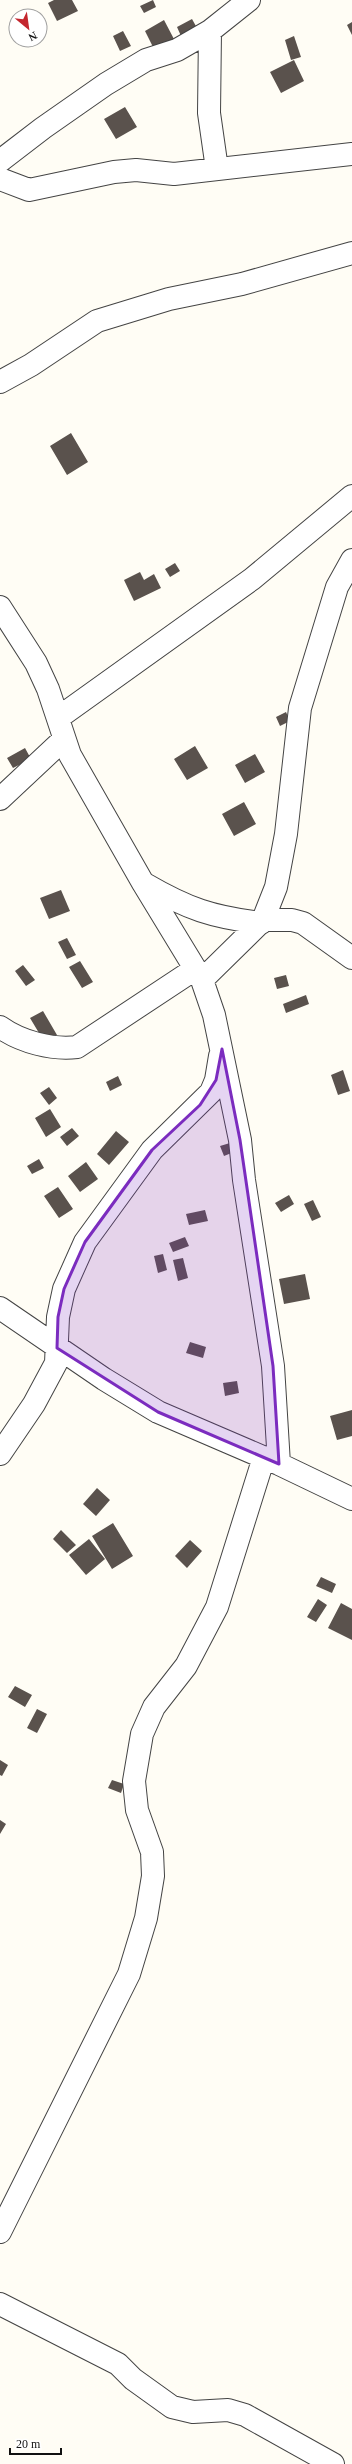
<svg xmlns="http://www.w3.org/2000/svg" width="352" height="2464" font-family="Georgia,serif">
  <rect width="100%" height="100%" fill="#fffdf5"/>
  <path fill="#5a524d" d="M54 0H72L78 11 57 21 48 3Z
    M153 0 156 7 144 13 140 6Z
    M192 19 197 28 181 36 177 27Z
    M164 20 175 41 155 51 145 31Z
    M352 22V35L347 25Z
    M123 31 131 46 120 51 113 36Z
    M294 36 301 57 291 60 285 40Z
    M294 60 304 81 281 93 270 72Z
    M125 107 137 127 116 139 104 119Z
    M71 433 88 462 67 475 50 446Z
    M175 563 180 571 170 577 165 569Z
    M140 572 144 580 154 574 161 588 134 601 124 580Z
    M286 712 290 721 280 726 276 717Z
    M195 746 208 768 187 780 174 759Z
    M25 748 31 759 13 768 7 758Z
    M255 754 265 772 245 783 235 765Z
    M244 802 256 824 234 836 222 814Z
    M61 890 70 911 49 919 40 898Z
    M67 938 76 955 67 959 58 942Z
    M80 961 93 982 82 988 69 967Z
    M23 965 35 980 26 986 15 971Z
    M286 975 289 986 277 989 274 978Z
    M306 995 309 1004 286 1013 283 1004Z
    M43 1011 57 1035 45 1043 30 1018Z
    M343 1070 350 1091 338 1095 331 1075Z
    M118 1076 122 1085 110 1091 106 1082Z
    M49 1087 57 1098 49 1105 40 1093Z
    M50 1109 61 1127 46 1137 35 1118Z
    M72 1128 79 1136 67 1146 60 1137Z
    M116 1131 129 1142 109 1165 97 1154Z
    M230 1143 234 1152 224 1156 220 1146Z
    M39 1159 44 1168 32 1174 27 1166Z
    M86 1162 98 1179 80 1192 68 1176Z
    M58 1187 73 1209 59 1218 44 1196Z
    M289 1195 294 1204 281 1212 275 1203Z
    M313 1200 321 1217 312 1221 304 1204Z
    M205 1210 208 1221 189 1225 186 1214Z
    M185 1237 189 1246 173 1252 169 1243Z
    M163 1254 167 1270 158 1273 154 1256Z
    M183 1258 188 1278 178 1281 173 1260Z
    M305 1274 310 1299 284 1304 279 1279Z
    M190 1342 206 1347 203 1358 186 1353Z
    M237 1381 239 1393 225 1396 223 1383Z
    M352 1410V1436L337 1440 330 1416Z
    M97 1488 110 1500 96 1516 83 1504Z
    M113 1523 133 1556 112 1569 92 1536Z
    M61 1530 76 1545 67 1553 53 1539Z
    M89 1539 105 1559 86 1575 69 1555Z
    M190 1540 202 1551 187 1568 175 1556Z
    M321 1577 336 1584 332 1593 316 1586Z
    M318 1599 327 1605 316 1622 307 1617Z
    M341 1603 352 1609V1640L328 1628Z
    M15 1686 32 1695 25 1707 8 1697Z
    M37 1709 47 1714 37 1733 27 1728Z
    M0 1760 8 1765 2 1776 0 1775Z
    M112 1780 124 1784 121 1793 108 1788Z
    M0 1820 6 1824 0 1834Z"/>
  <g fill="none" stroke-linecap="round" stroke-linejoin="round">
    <g stroke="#444" stroke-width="24">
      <path id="minor" d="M210 31 209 113 217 169
        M0 161 43 128 106 84 146 60 177 50 210 31 249 0
        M0 179 29 190 114 172 136 170 174 174 352 154
        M0 382 31 365 97 321 169 299 242 284 352 253
        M0 607 36 663 48 689 70 755 143 883 202 980 263 920 276 887 286 834 300 708 337 587 352 560
        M58 718 252 579 352 496
        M0 799 64 739
        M145 884C188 909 212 917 261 923
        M263 920H292L303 923 352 958
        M0 1027C21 1042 52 1050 77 1047L195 969
        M0 1308 104 1379 158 1412 279 1464 273 1366 244 1180 240 1140 214 1015 202 980
        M0 1454 34 1404 56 1363 58 1317 64 1289 85 1242 152 1150 211 1092 216 1080 220 1056
        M279 1464 352 1499
        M0 2232 129 1974 146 1918 153 1876 152 1852 137 1810 134 1781 142 1734 154 1707 186 1666 217 1607 264 1457
        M0 2304 118 2364 133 2379 172 2407 193 2412 228 2410 245 2415 333 2464"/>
    </g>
    <use href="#minor" stroke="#fff" stroke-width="22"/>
  </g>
  <path fill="#7b2cbf" fill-opacity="0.2" stroke="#7b2cbf" stroke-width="3" stroke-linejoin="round" d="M222 1049 240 1140 273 1366 279 1464 158 1412 57 1348 58 1317 64 1289 85 1242 152 1150 200 1105 216 1080Z"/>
  <g transform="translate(28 28) rotate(151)"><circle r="19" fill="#ffffff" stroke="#a0a0a0"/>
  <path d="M0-3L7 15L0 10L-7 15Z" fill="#c4262e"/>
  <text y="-6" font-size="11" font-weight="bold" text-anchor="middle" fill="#111111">N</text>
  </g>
  <path d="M10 2448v6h51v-6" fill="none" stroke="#111111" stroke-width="2"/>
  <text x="16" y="2448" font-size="12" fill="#111111" stroke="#ffffff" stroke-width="3" paint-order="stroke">20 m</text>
</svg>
